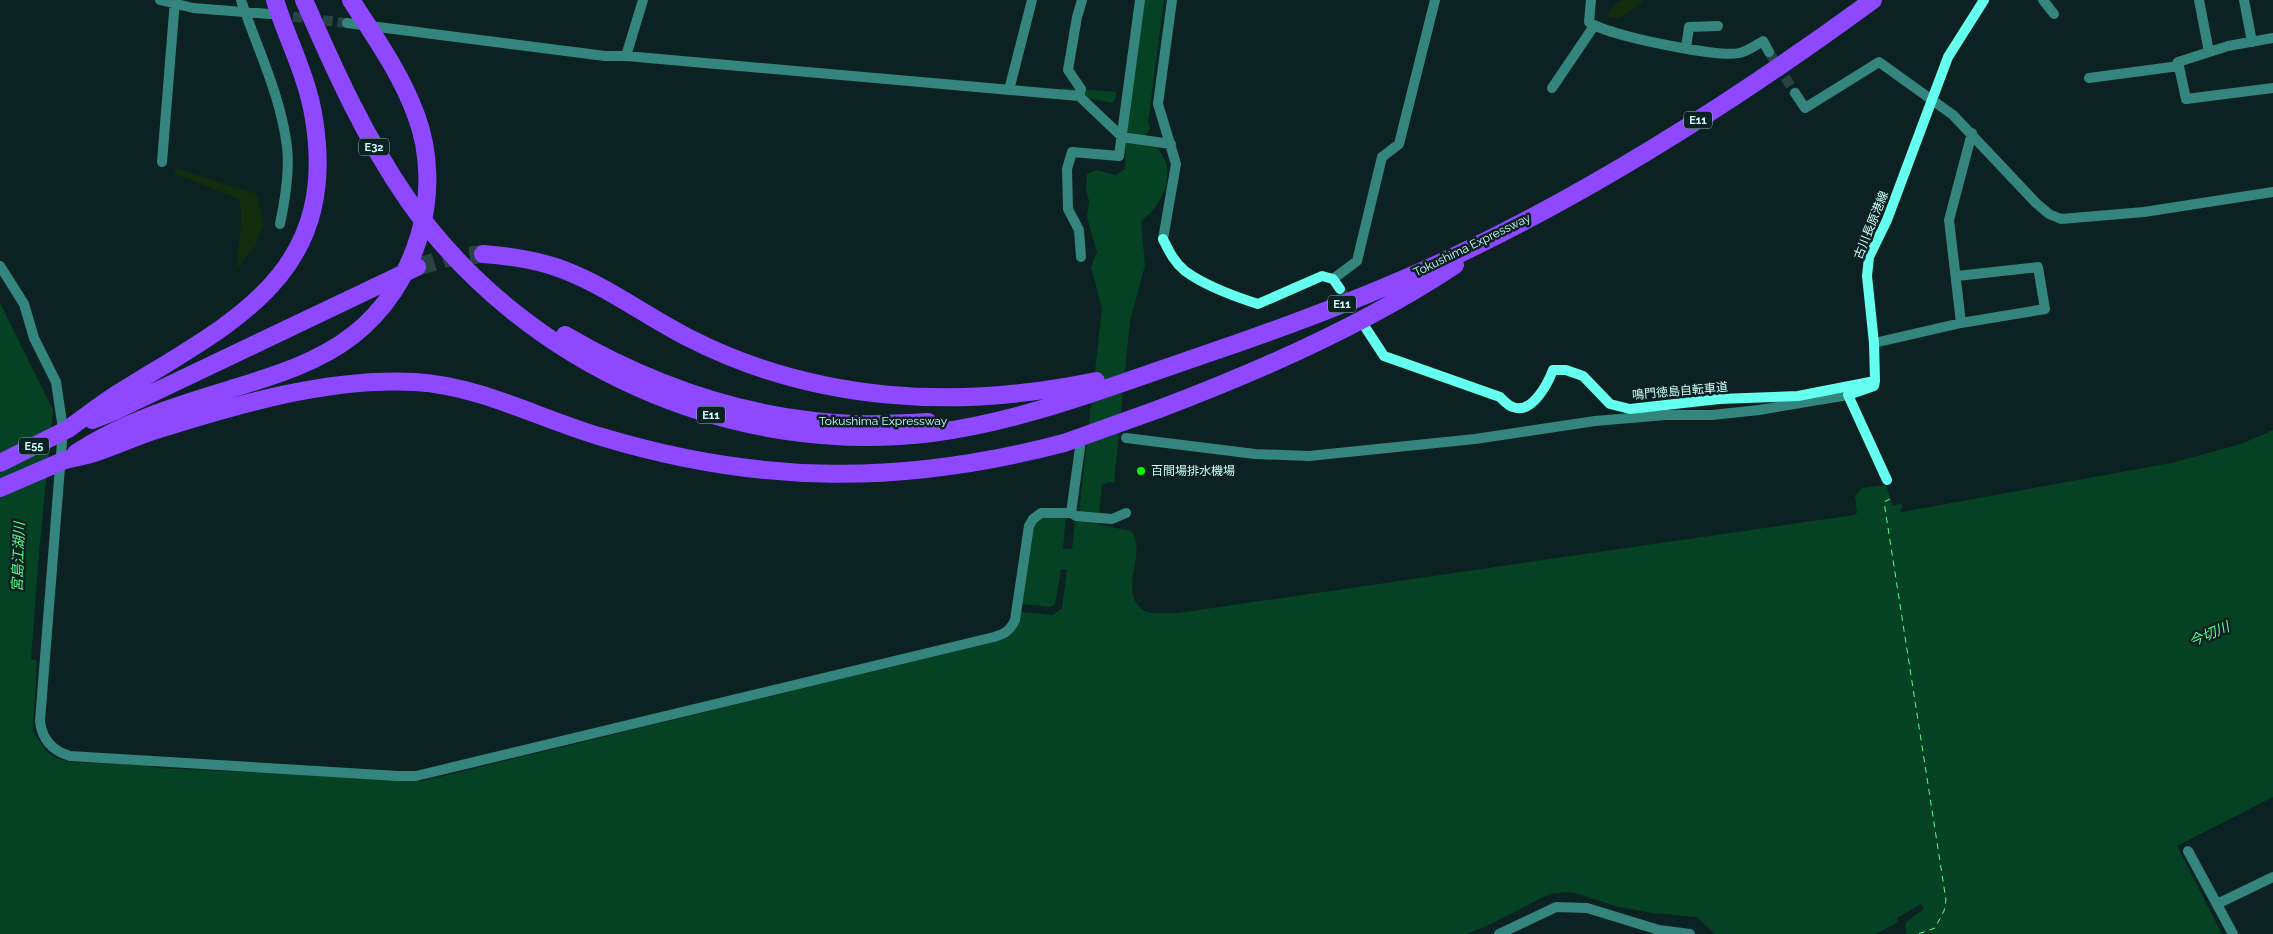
<svg xmlns="http://www.w3.org/2000/svg" width="2273" height="934" font-family="Raleway,'Noto Sans JP',sans-serif">
  <rect width="100%" height="100%" fill="#0c2122"/>
  <path fill="#132c0e" d="M1622 0H1643L1639 6 1618 19 1606 16 1616 3Z
    M175 168 257 194 264 223 256 245 236 269 242 216 239 199 175 174Z"/>
  <path fill="#054123" d="M1144 0H1164L1148 122 1150 129 1140 145 1158 148C1160 153 1166 160 1167 166 1170 188 1158 209 1141 221L1145 265 1130 321 1114 483 1108 482 1102 485 1099 514 1079 512 1102 309 1091 267 1097 252 1087 217 1089 201 1086 189 1087 174 1096 170 1116 175 1125 169 1127 122Z
    M1062 88 1116 92V97L1113 103 1061 93Z
    M0 303 53 410 39 553 31 659 37 660 33 731 46 751 56 758 69 762 144 765 158 768 423 781 994 642C1010 637 1018 630 1021 612L1053 615 1062 608 1067 570 1061 569 1055 604 1050 607 1022 604 1033 524C1043 515 1054 516 1066 516L1063 549H1072L1075 520 1097 522V524L1131 531C1149 552 1114 596 1147 612 1151 614 1171 613 1178 613L1854 515 1857 513 1855 496 1862 488 1886 485 1893 506 1901 503 1903 508 1899 510 1902 512 2171 463 2241 444 2273 430V797L2177 846 2222 934H1906V922L1924 909 1921 904 1897 918 1898 922 1876 934H1715L1697 917 1652 913 1615 906 1579 894 1567 892 1549 894 1493 923 1467 934H0Z"/>
  <g fill="none" stroke-linecap="round" stroke-linejoin="round">
    <path stroke="#5bff90" stroke-width="1" stroke-dasharray="6 5" stroke-linecap="butt" d="M1890 499 1884 502 1946 900 1944 911 1935 928 1918 934"/>
    <path stroke="#294243" stroke-width="10" stroke-dasharray="10 5" stroke-linecap="butt" d="M278 15 347 23
      M1769 52 1795 93"/>
    <path stroke="#294243" stroke-width="10" stroke-dasharray="10 5" stroke-linecap="butt" d="M1340 289 1363 325"/>
    <path stroke="#294243" stroke-width="18" stroke-dasharray="18 9" stroke-linecap="butt" d="M417 267 447 258 483 254"/>
    <path stroke="#33857d" stroke-width="10" d="M160 0 193 8 270 14
      M241 0C257 48 281 96 287 147 290 172 285 200 280 224
      M1591 0 1589 22C1605 35 1719 58 1739 53 1747 52 1756 45 1763 41L1769 52
      M2043 0 2054 14
      M2199 0 2209 52
      M2244 0 2252 42
      M347 23 605 56H626L1079 96 1121 136 1128 138 1171 144
      M2273 38 2228 46 2178 62 2186 99 2273 88
      M1686 48 1689 27 1718 26
      M626 56 643 0
      M2089 78 2179 66
      M1552 88 1594 26
      M1009 90 1032 0
      M1795 93 1805 108 1879 62 1953 115 2036 203 2049 214 2061 219 2144 212 2273 192
      M1079 96 1081 89 1068 70 1077 17 1082 0
      M162 162 175 0
      M1163 239 1176 164 1158 104 1172 0
      M1081 257 1079 230 1068 209 1067 169 1072 152 1119 156 1140 0
      M0 266 24 304 34 338 56 382 63 429 40 721C42 740 53 751 70 756L398 776H416L994 637C1004 634 1010 631 1015 620L1029 526 1033 519 1041 513H1071L1082 433
      M1333 279 1357 261 1382 157 1399 144 1435 0
      M1961 323 1949 220 1972 133
      M1874 343 1961 323 2045 309 2038 267 1957 276
      M1126 438 1255 454 1309 456 1475 439 1595 421 1666 415H1712L1759 410 1848 395
      M1071 513 1076 516 1112 519 1126 513
      M2188 851 2233 934
      M2217 904 2273 877
      M1499 934 1556 907 1587 908 1659 930 1690 934"/>
    <path stroke="#64ffee" stroke-width="10" d="M1163 239C1169 251 1174 262 1185 271 1204 285 1236 297 1258 304L1322 276 1333 279 1340 289
      M1365 327 1384 356 1500 397C1504 401 1508 406 1513 407 1532 415 1548 383 1553 370H1566L1583 376 1610 404 1630 409 1719 399 1798 396 1875 381
      M1887 480 1848 395 1874 386 1875 381 1874 343 1867 276 1869 257 1887 220 1948 57 1984 0"/>
    <path stroke="#8e48ff" stroke-width="18" d="M304 0C334 69 365 138 408 200 524 365 732 458 932 433 1025 421 1115 385 1203 355 1289 326 1374 294 1457 255 1604 185 1742 96 1873 0
      M483 254C511 256 538 260 564 270 608 287 646 316 687 337 815 403 957 410 1096 381
      M565 335C642 380 726 411 814 421 852 426 890 424 928 422
      M1159 409C1260 371 1365 325 1455 265
      M92 420 115 411 417 267
      M68 429C82 419 96 408 111 398 225 325 340 281 314 119 308 78 287 39 275 0
      M76 453C123 422 178 405 231 389
      M65 460C77 457 89 455 100 451 118 445 135 437 153 431 235 405 329 377 415 382 481 386 540 419 602 437 761 485 904 485 1064 443"/>
    <path stroke="#8e48ff" stroke-width="18" d="M231 389C273 376 317 363 352 336 417 286 445 192 416 115 401 74 375 37 351 0
      M1064 443 1159 409
      M0 463 68 429
      M0 488 65 460"/>
  </g>
  <circle fill="#09f800" stroke="#0c2122" stroke-width="2" cx="1141" cy="471" r="5"/>
  <g text-anchor="middle" dominant-baseline="central" stroke-width="5" stroke-linejoin="round" paint-order="stroke">
    <g fill="#0c2122" stroke="#93bcbc" stroke-width="1">
      <rect x="1684" y="111.5" width="28" height="17" rx="4"/>
      <rect x="359" y="138.5" width="30" height="17" rx="4"/>
      <rect x="1328" y="295.5" width="28" height="17" rx="4"/>
      <rect x="697" y="406.5" width="28" height="17" rx="4"/>
      <rect x="19" y="437.5" width="30" height="17" rx="4"/>
    </g>
    <g font-size="11" font-weight="bold" fill="#cdfffe">
      <text x="1698" y="120">E11</text>
      <text x="374" y="147">E32</text>
      <text x="1342" y="304">E11</text>
      <text x="711" y="415">E11</text>
      <text x="34" y="446">E55</text>
    </g>
    <g font-size="12" fill="#cdfffe" stroke="#0c2122">
      <text transform="translate(1871 225) rotate(-68)">古川長原港線</text>
      <text transform="translate(1472 245) rotate(-26)">Tokushima Expressway</text>
      <text transform="translate(1680 391) rotate(-5)">鳴門徳島自転車道</text>
      <text x="883" y="421">Tokushima Expressway</text>
    </g>
    <g font-size="12" fill="#cdfffe" stroke="#0c2122" text-anchor="start">
      <text x="1151" y="471">百間場排水機場</text>
    </g>
    <g font-size="14" font-style="italic" fill="#5bff90" stroke="#0c2122">
      <text transform="translate(18 557) rotate(-88)">宮島江湖川</text>
      <text transform="translate(2209 634) rotate(-23)">今切川</text>
    </g>
  </g>
</svg>
